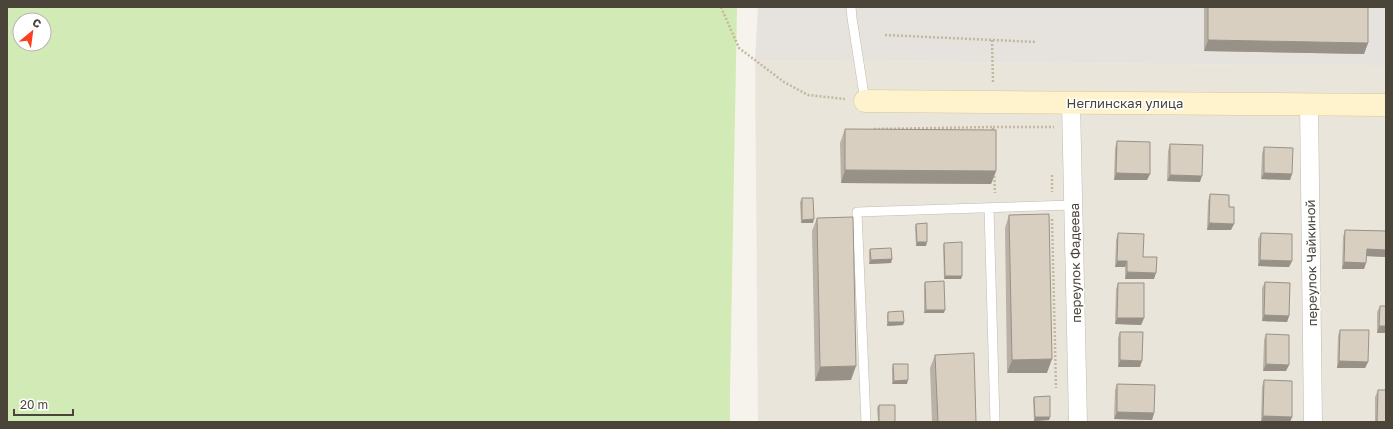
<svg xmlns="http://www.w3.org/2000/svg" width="1393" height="429" font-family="'Golos Text',sans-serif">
<rect width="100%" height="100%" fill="#f6f3ec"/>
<path fill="#eae5da" d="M755,60L1386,66V422H758Z"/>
<path fill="#e6e2dd" d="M758,7H1386V66L755,60Z"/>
<path fill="#d2eab5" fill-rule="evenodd" d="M7,7H737L730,390V422H7ZM20,20H44V44H20Z"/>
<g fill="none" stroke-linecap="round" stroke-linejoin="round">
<defs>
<path id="lane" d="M851,7L852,18L865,101
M989,208L995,422
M866,422L857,212L1073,205"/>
<path id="street" d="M1071,103L1078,422
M1309,104L1313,422"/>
<path id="secondary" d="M865,101L1386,105"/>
</defs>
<use href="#lane" stroke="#c2bbae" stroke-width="10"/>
<use href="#street" stroke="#c2bbae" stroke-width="19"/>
<use href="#secondary" stroke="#d6c79b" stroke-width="23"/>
<path stroke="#c4b79f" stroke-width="2.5" stroke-dasharray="2 2" stroke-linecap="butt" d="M721,7L739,48L784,82L808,95L845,99
M885,35L1036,42
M992,40L993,82
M993,127H1054
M874,129L993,127V133
M994,172L995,193
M1052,175V192
M1052,219L1056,388"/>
<use href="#lane" stroke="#fff" stroke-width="9"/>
<use href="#street" stroke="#fff" stroke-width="18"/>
<use href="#secondary" stroke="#fff3cd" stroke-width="22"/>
</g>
<path fill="#bab2a6" d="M1204,7H1368V43L1364,54L1204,51Z
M845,129L996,171L991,184L841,183L840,143Z
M1117,141L1150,174L1147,180H1114L1115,148Z
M1170,144L1200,182L1167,181L1168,151Z
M1264,147L1292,174L1290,180L1261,179L1262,154Z
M1386,151V176H1385V153Z
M1210,194L1229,207L1231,230H1207L1208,201Z
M802,198L813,223H801L800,202Z
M1009,215L1047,373H1007L1005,228Z
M817,218L851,380L815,381L812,231Z
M916,224L926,246H916L915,227Z
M1345,230L1386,231V257L1367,256L1364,269H1342L1343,237Z
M1118,233L1143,257L1154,279H1125V267H1115L1116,240Z
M1261,233L1292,261L1289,267L1258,266V239Z
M944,243L962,276L961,279H944L943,246Z
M870,249L892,259L891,263L869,264V252Z
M925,282L944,313H924V285Z
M1265,282L1289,316L1287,322L1262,321V288Z
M1118,283L1144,318L1141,325L1115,324L1116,289Z
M1380,306H1386V333H1377V312Z
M888,312L904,322L903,325L887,326V315Z
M1340,330L1368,362L1365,368H1337L1338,336Z
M1120,332L1140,367H1118V338Z
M1266,334L1286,371H1263L1264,340Z
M935,355L976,422H932L930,368Z
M893,364L907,384H892V368Z
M1264,380L1292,417L1290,422H1261L1262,387Z
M1117,384L1154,413L1152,420L1114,419L1115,390Z
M1378,390L1386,422H1375V397Z
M1034,397L1050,417L1049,420L1034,421L1033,400Z
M879,405L895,422H878L877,408Z"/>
<path fill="#979187" d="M1208,40L1368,43L1364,54L1204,51Z
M845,170L996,171L991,184L841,183Z
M1116,173L1150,174L1147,180H1114Z
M1264,173L1292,174L1290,180L1261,179Z
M1170,175L1202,176L1200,182L1167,181Z
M814,219L813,223H801L802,220Z
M1209,223L1234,224L1231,230H1207Z
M917,242H927L926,246H916Z
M1367,249L1386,250V257L1364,256Z
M892,259L891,263L869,264L871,260Z
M1260,260L1292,261L1289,267L1258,266Z
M1117,261H1127L1125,267H1115Z
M1344,262L1366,263L1364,269H1342Z
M1127,272L1156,273L1154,279H1125Z
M945,276H962L961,279H944Z
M926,310H945L944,313H924Z
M1264,315L1289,316L1287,322L1262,321Z
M1117,318H1144L1141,325L1115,324Z
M888,322H904L903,325L887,326Z
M1379,326H1386V333H1377Z
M1052,359L1047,373H1007L1012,360Z
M1120,360L1142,361L1140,367H1118Z
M1339,361L1368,362L1365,368H1337Z
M1266,364L1289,365L1286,371H1263Z
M856,366L851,380L815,381L820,367Z
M908,380L907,384H892L894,381Z
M1117,412L1154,413L1152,420L1114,419Z
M1263,416L1292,417L1290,422H1261Z
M1035,417H1050L1049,420L1034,421Z"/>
<path fill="#d8cfc1" stroke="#979187" d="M1208,7H1368V43L1208,40Z
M845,129L996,130V171L845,170Z
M1117,141L1150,142V174L1116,173Z
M1170,144L1203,145L1202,176L1170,175Z
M1264,147L1293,148L1292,174L1264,173Z
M1210,194L1229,195V207H1234V224L1209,223Z
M802,198H813L814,219L802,220Z
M1049,214L1052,359L1012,360L1009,215Z
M853,217L856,366L820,367L817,218Z
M927,223V242H917L916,224Z
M1345,230L1386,231V250L1367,249L1366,263L1344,262Z
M1118,233L1144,234L1143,257H1157L1156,273L1127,272V261H1117Z
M1261,233L1292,234V261L1260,260Z
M962,242V276H945L944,243Z
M891,248L892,259L871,260L870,249Z
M944,281L945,310H926L925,282Z
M1265,282L1290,283L1289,316L1264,315Z
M1118,283H1144V318H1117Z
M1380,306H1386V326H1379Z
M903,311L904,322H888V312Z
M1340,330H1369L1368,362L1339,361Z
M1120,332H1143L1142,361L1120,360Z
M1266,334L1289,335V365L1266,364Z
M974,353L976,422H938L935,355Z
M893,364H908V380L894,381Z
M1264,380L1292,381V417L1263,416Z
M1117,384L1155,385L1154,413L1117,412Z
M1378,390H1386V422H1377Z
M1050,396V417H1035L1034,397Z
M879,405H895V422H879Z"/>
<g text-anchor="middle" stroke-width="3" stroke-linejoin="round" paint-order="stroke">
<g font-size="13" fill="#4b4439" stroke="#fff">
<text x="1125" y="108">Неглинская улица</text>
<text transform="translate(1075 263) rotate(-91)" y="5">переулок Фадеева</text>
<text transform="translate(1311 263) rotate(-91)" y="5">переулок Чайкиной</text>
</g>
</g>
<rect width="1393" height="429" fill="none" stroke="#4b4439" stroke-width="16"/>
<g transform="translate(32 32) rotate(29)"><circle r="19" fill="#ffffff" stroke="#b7b4b0"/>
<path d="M0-3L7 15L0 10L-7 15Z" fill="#fc3f1d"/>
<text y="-6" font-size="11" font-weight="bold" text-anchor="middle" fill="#4b4439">С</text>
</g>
<path d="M14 409v6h59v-6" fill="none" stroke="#4b4439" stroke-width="2"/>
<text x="20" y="409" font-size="12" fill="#4b4439" stroke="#ffffff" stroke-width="3" paint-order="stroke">20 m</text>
</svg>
